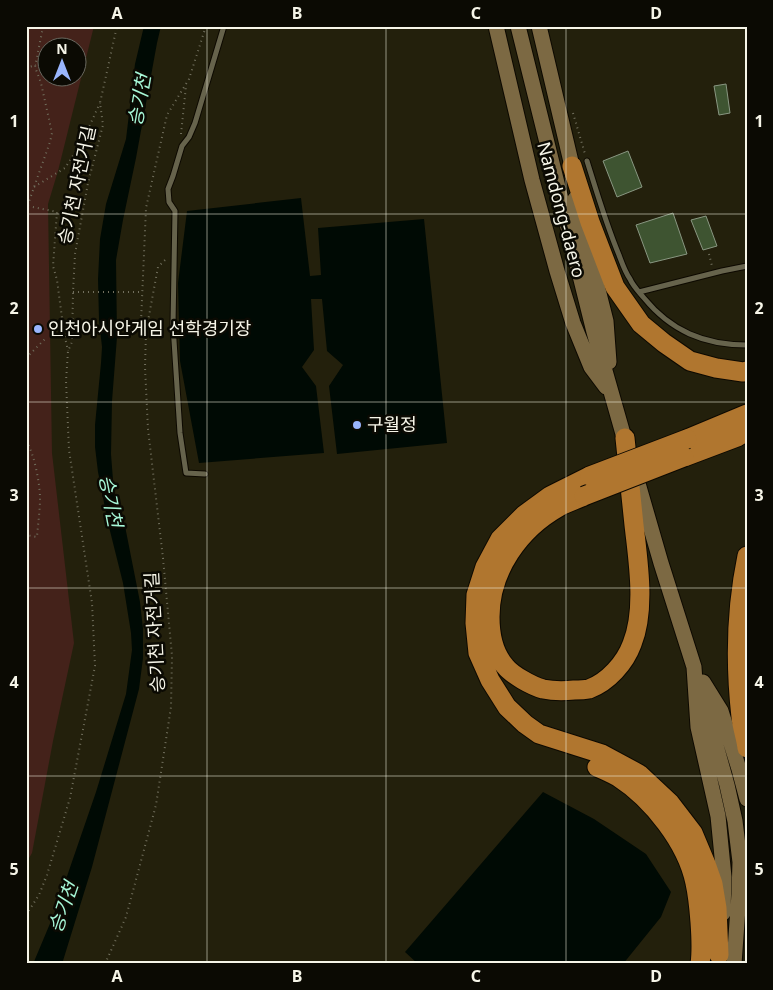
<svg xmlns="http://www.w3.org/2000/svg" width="773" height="990" font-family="'Noto Sans','Noto Sans KR',sans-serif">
<rect width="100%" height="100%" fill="#23200c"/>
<path fill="#44221a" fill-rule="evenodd" d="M26,26H94L58,171L48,204L52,453L74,643L53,741L32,853L26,863ZM48,48H78V78H48Z"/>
<path fill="#000a04" d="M144,26H161L157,43L136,158L123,220L116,260L117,337L112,401L111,454L114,493L125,526L140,602L143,629V658L139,689L92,867L62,964H33L54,914L96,792L126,694L132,650L131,633L123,583L108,523L98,472L95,447V425L101,363L102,347L99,320L98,279L100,239L106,204L126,139L135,64Z
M301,198L310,276L321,275L318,228L424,219L447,443L337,454L329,386L343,365L327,351L322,299H311L314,350L302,367L316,386L324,453L199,463L180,361L178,283L187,211Z
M543,792L594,819L646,854L671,892L661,917L623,964H418L405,952Z"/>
<path fill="#3e5431" stroke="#899782" d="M726,84L730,113L719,115L714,86Z
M628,151L642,187L617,197L603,161Z
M673,213L687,254L650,263L636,225Z
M706,216L717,246L703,250L691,220Z"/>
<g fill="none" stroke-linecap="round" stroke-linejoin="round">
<defs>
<path id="service" d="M587,161C597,193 606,224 619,255C622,263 625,272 630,279C633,286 639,292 644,298C671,331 704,345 747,345
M639,292L722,271L747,266
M205,474L186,473L180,433L173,325L175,211L169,202L168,189L173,176L182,146L189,137L195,123L224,26"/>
<path id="secondary" d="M496,26L532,180L557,271L573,323L591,367L606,387
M518,26L594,332L627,448
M539,26L572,166L573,176
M575,199L606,321L609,362
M635,473L661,563L694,667L698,727L718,816L724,877L723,913
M703,682L721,711L739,769L747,799
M702,695L727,785L735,821L740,862L739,894L734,964"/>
<path id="motorway" d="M572,166L590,222L615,287L641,324L664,343L690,361L716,368L743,372L747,371
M687,439L747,414
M684,457L737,437L747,431
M590,476L550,496L524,515L500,539L485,567L476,595L475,623L478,653L490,680L507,707L525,724L539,734L602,754L639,774L670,803L693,833L706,864L713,884L717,908L719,955
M584,496C576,500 567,502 559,507C520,529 490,570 490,617C490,634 493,652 505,666C512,675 532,686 543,689C553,691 564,691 574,690C578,690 584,690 589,689C608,682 625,663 632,644C646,609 638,561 634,525C631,496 628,467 625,438
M747,556C736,609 735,664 741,717C742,728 746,738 747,748
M597,767C604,770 611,773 618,777C652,799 687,843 695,883C698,896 699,909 700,922C701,936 702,950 700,964"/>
</defs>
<use href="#service" stroke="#0d0900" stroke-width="7"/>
<use href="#secondary" stroke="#0d0900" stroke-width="17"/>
<use href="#motorway" stroke="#0d0900" stroke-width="21"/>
<path stroke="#716f5d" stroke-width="2" stroke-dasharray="1 4" stroke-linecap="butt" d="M26,68L36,65
M573,113L585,154
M181,134L186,86
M34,187L65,168L82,142L100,103
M28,206L57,212L53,266L57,280L64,333L68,351
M26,210L50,142L52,133L41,83L35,67L42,32L44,26
M709,254L712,266
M26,275L28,283L26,320
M73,292H142
M146,332L158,267L166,259
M26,358L45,339
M26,441C34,452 40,484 40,498C40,511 38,524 37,537L26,535
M26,915L39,895L47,875L70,798L95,666L92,603L69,450L66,381L68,351L72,342L73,292L75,254L88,183L103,125L100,103L117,26
M105,964L126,917L156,805L171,707L172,656L163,558L148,429L145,367L146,332L141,322L146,208L167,115L189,79L206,26"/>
<use href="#service" stroke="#66634c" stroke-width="5"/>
<use href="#secondary" stroke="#7c6943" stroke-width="15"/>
<use href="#motorway" stroke="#b0762f" stroke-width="19"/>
<defs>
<path id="motorway-bridge" d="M590,476L687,439
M584,496L684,457"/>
</defs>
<use href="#motorway-bridge" stroke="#0d0900" stroke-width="21" stroke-linecap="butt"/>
<use href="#motorway-bridge" stroke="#b0762f" stroke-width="19"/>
</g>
<path fill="none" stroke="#f6f5e8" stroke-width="1" stroke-opacity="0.55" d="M207,26V964M386,26V964M566,26V964M26,214H747M26,402H747M26,588H747M26,776H747"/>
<g fill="#99b5fd" stroke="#0b0a03" stroke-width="2">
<circle cx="38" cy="329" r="5"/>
<circle cx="357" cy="425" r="5"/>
</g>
<g text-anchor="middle" stroke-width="5" stroke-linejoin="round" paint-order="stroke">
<g font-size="18" fill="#f6f5e8" stroke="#0b0a03">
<text transform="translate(77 185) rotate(-78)" y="6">승기천 자전거길</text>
<text transform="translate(561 210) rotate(75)" y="6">Namdong-daero</text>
<text transform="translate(155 632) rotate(-93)" y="6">승기천 자전거길</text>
</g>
<g font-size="18" fill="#f6f5e8" stroke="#0b0a03" text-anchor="start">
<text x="48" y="335">인천아시안게임 선학경기장</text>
<text x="367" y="431">구월정</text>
</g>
<g font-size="19" font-style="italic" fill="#a7f8d8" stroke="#0b0a03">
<text transform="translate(139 100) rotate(-80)" y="7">승기천</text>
<text transform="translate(111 501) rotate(79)" y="7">승기천</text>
<text transform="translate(63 907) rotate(-71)" y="7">승기천</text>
</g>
</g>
<rect width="773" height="990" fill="none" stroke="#0b0a03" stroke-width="55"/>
<g transform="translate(62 62)"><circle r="24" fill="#0b0a03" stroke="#69685f"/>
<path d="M0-4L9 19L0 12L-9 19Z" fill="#99b5fd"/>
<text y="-8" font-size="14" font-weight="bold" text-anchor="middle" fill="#f6f5e8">N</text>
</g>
<rect x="28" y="28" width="718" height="934" fill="none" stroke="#f6f5e8" stroke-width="2"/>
<g font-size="16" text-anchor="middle" font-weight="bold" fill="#f6f5e8">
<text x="117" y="19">A</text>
<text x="297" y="19">B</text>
<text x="476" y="19">C</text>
<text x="656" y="19">D</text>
<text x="14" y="127">1</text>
<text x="759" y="127">1</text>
<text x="14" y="314">2</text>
<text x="759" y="314">2</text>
<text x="14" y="501">3</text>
<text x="759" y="501">3</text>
<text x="14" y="688">4</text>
<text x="759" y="688">4</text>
<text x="14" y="875">5</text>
<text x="759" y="875">5</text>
<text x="117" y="982">A</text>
<text x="297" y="982">B</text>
<text x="476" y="982">C</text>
<text x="656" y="982">D</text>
</g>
</svg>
